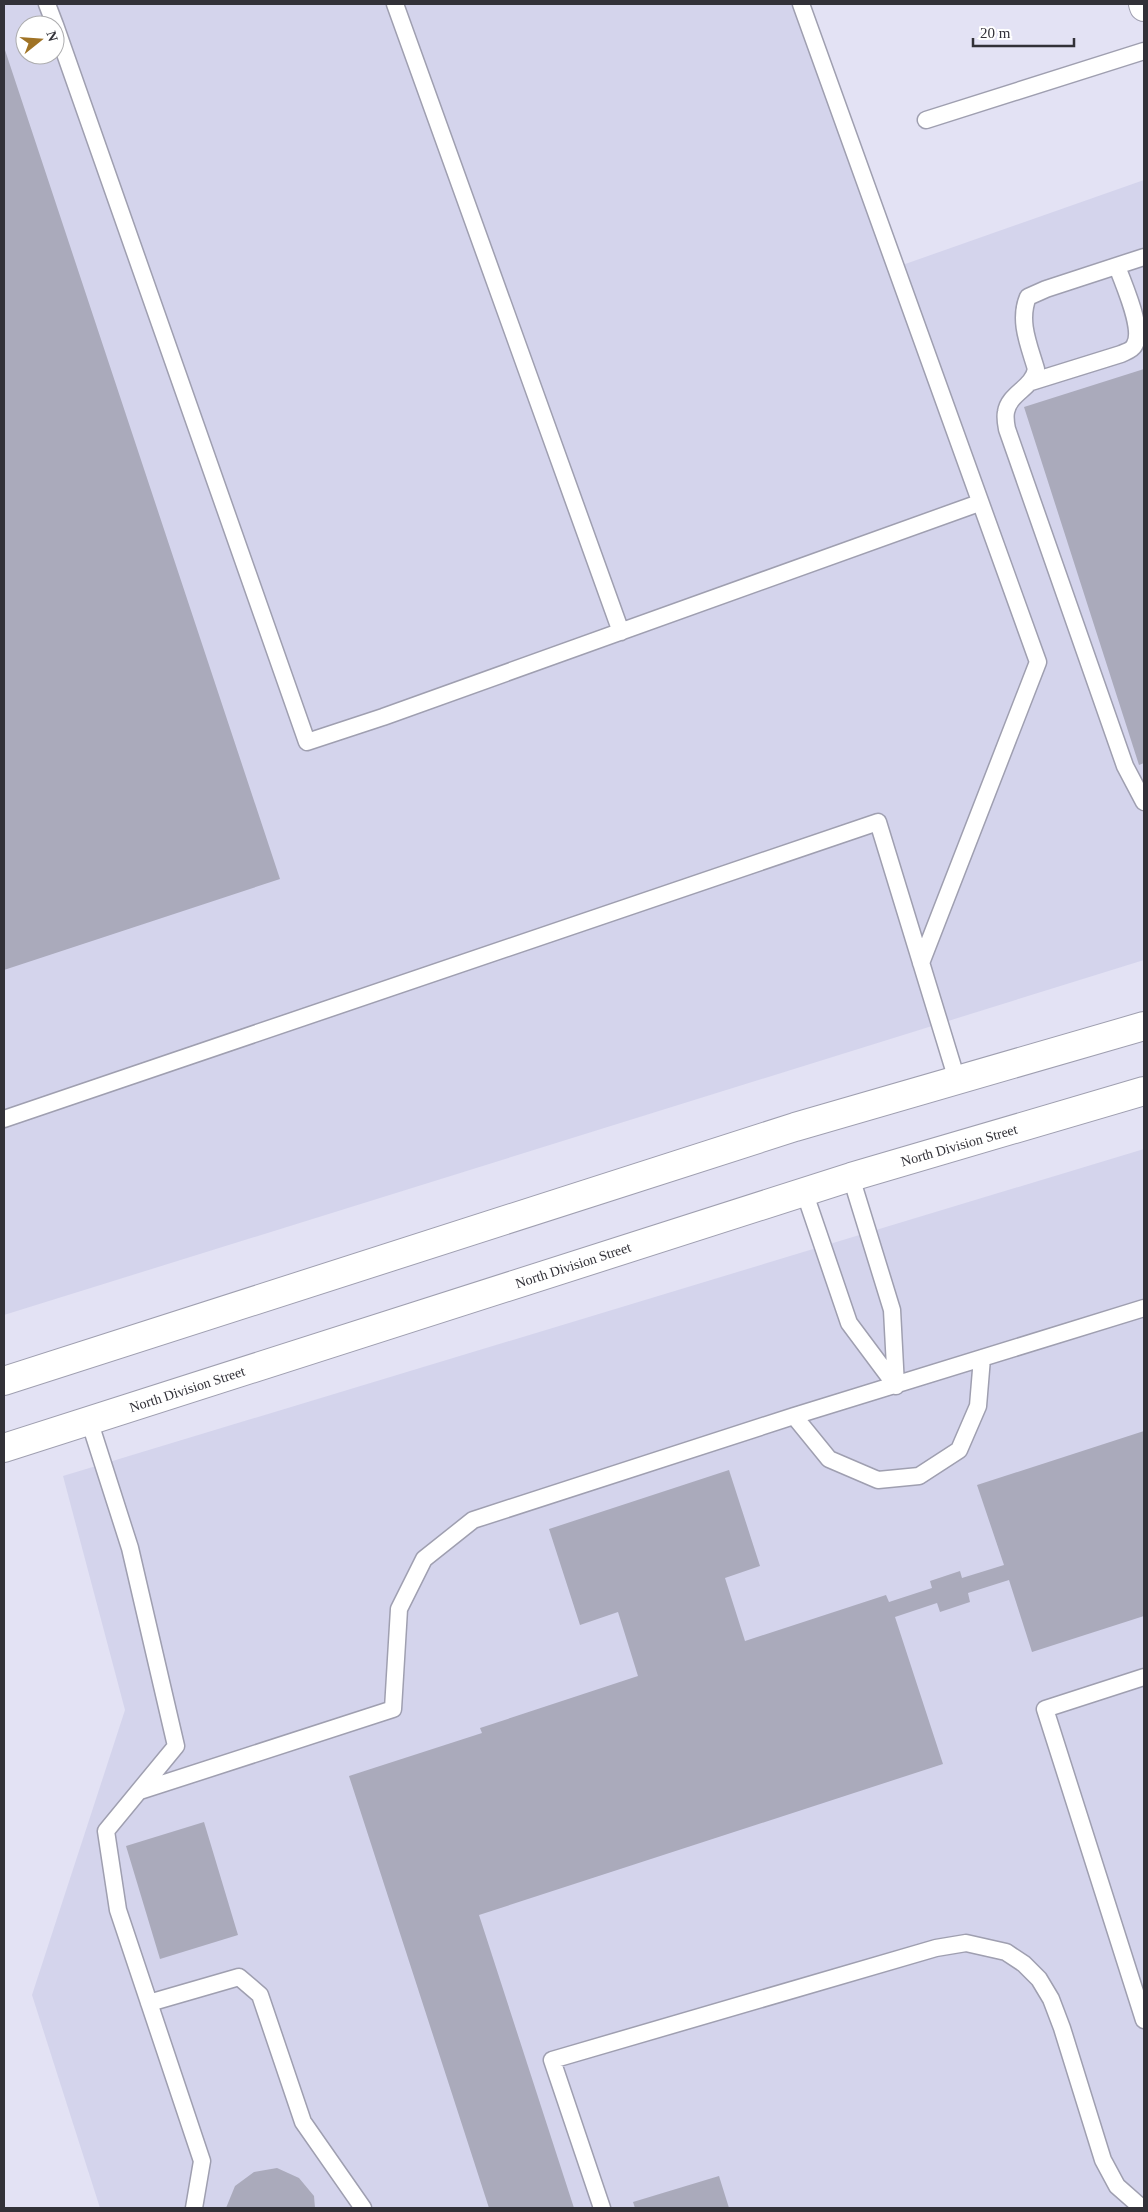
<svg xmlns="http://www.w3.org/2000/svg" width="1148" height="2212" font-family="Georgia,serif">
<rect width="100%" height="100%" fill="#e3e2f4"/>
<path fill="#d4d4ec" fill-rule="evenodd" d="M4,4H796L891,269L1144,180V960L4,1315ZM25,25H55V55H25Z
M1144,1149V2208H100L32,1995L125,1710L63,1476Z"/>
<path fill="#aab" d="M4,47L280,879L4,970Z
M1144,369V763L1139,765L1024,407Z
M1144,1431V1616L1032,1652L1009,1580L968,1593L970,1602L940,1612L937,1603L895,1617L943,1764L479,1915L574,2208H489L349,1776L482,1733L480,1728L638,1676L618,1612L580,1625L549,1529L729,1470L760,1566L725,1578L745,1641L886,1595L889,1602L932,1588L930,1581L960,1571L962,1578L1004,1565L977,1485Z
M204,1822L238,1935L160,1959L126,1846Z
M277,2168L299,2178L314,2196L315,2208H226L235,2186L254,2172Z
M719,2176L729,2208H635L633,2202Z"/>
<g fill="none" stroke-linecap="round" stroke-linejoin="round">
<defs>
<path id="lane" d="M47,4L55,25
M395,4L621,632
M801,4L1038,662L921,963
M55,25L307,742L383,717L979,503
M926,120L1144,51
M1144,257L1046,289L1028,297C1018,321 1029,345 1036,369C1033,388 1009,393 1006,412C1005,417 1006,424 1007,429L1125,766L1144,802
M1031,382L1121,354C1125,352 1132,350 1134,346C1145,330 1123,284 1117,266
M4,1119L878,822L957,1080
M851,1177L892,1310L896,1386
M804,1191L849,1323L896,1386
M794,1416L829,1459L878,1480L919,1476L959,1450L978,1406L982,1358
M89,1420L130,1548L176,1746L106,1831L118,1910L202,2161L194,2208
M1144,1677L1045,1709L1144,2020
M140,1791L393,1709L399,1609L424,1559L473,1520L794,1416L1144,1308
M149,2003L239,1977L260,1995L303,2122L363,2208
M602,2208L552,2060L936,1948L966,1943L1006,1952L1024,1964L1039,1979L1051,1999L1062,2028L1103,2160L1117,2186L1142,2208"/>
<path id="street" d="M1143,4L1144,7"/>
<path id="primary" d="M4,1381L795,1127L1144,1026
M4,1448L851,1177L1144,1091"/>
</defs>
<use href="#lane" stroke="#9f9fb0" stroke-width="19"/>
<use href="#street" stroke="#9f9fb0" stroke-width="30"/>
<use href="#primary" stroke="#9f9fb0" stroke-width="30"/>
<use href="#lane" stroke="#fff" stroke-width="16"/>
<use href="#street" stroke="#fff" stroke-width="28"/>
<use href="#primary" stroke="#fff" stroke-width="28"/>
</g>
<g text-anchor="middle" stroke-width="5" stroke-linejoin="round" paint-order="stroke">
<g font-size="14" fill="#323138" stroke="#fff">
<text transform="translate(959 1145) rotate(-16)" y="5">North Division Street</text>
<text transform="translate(573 1265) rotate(-18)" y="5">North Division Street</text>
<text transform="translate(187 1389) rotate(-18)" y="5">North Division Street</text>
</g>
</g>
<rect width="1148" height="2212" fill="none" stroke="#323138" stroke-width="10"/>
<g transform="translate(40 40) rotate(73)"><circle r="24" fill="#ffffff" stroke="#adadaf"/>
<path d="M0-4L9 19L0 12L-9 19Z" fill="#a07325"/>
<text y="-8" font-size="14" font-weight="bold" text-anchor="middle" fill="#323138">N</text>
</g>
<path d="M973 38v8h101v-8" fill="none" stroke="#323138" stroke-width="2.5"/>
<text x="980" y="38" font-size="15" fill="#323138" stroke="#ffffff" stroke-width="4" paint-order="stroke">20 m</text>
</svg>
